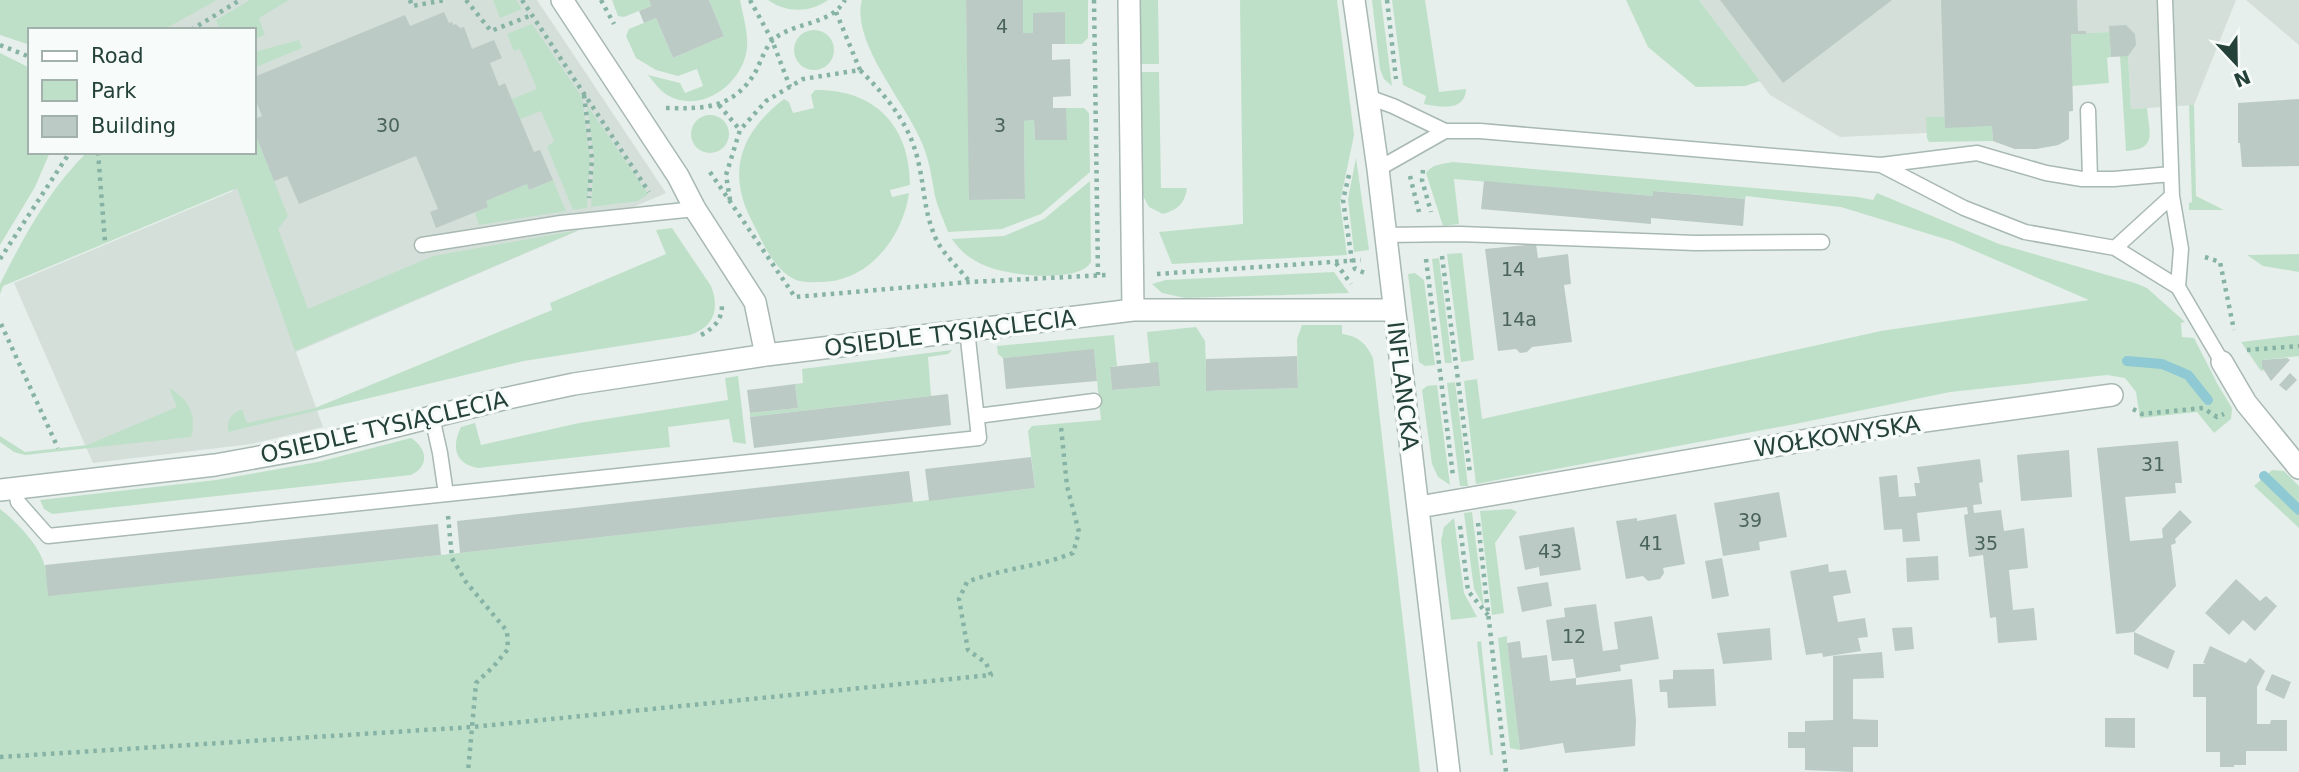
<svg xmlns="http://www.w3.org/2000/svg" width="2299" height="772" font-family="'DejaVu Sans',sans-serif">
<rect width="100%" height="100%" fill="#e6efeb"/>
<path fill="#d4dfda" d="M214,0H537L666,193L296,352L323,427L251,444L93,463L14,283L233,191L218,152H254V30H169L168,26Z
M1699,0H2236L2194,105L2131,109L2128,56L2110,32L2071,35L2073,111L2069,112V139L2058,145L2036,149H2015L1993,141L1992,126L1945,128L1944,117H1927V133L1840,137L1770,95Z
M2246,0H2299V45Z"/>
<path fill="#bfe0c8" d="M0,0H217L163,30H30V45L0,35Z
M250,0H289L259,18L265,35L254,39V30H220L216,20Z
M493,0H516L522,9L500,18Z
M612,0H649L651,6L624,17L618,16Z
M709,0H740C743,16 750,37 746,54C739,86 700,114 667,95C659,90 654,82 648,75L680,83L685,93L703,86L697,69L678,76L656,70L636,58L626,36L629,29L656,18L673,58L724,36Z
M768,0H828C810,13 786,13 768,0Z
M862,0H966L970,200L1025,199L1024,121L1034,120L1035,140H1066V108H1084L1089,113L1090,172L1041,214L1002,229L948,232C944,220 938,209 935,196C932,180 930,164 924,148C909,106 850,43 862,0Z
M1023,0H1088V38L1082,44H1065V13L1033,33H1023Z
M1139,0H1158L1159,64H1140Z
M1240,0H1337L1354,135L1340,202L1347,255L1172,264L1159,232L1243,224Z
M1372,0H1381L1392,86L1384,79L1380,69Z
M1392,0H1425L1439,92L1466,89C1465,112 1440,107 1424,104L1426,96L1403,85Z
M1626,0H1699L1760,81L1745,86L1696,87L1648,47Z
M532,24L582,97L590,158L587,208L573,210L547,147L554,141L541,111L520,119L512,99L537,89L520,49L514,51L507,34Z
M794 50a20 20 0 1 1 40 0a20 20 0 1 1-40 0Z
M2110,32L2111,57L2107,58L2109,83L2072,86L2071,34Z
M299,40L302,48L254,68V52Z
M0,53L30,68V152H50L35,187L0,245Z
M2120,56H2128L2131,109L2147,108C2149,133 2158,149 2126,151Z
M1140,72H1159L1161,188H1187C1185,203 1178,210 1163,214L1149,207L1142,194Z
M815,90C875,89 910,126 910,185L890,190L892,197L909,193C903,237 869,281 822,282C814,282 804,283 796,280C779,273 766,251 759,235C753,223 745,209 742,196C731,154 753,123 784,99L789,102L793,113L814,108L811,95Z
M587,105L648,194L638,201L591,207L594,158Z
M2189,105H2194L2196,196L2224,210H2189V203L2192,202Z
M691 134a19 19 0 1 1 38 0a19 19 0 1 1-38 0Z
M1926,117H1945V127L1992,126L1993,141L1929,142L1927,138Z
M254,131L288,216L278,229L308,309L433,256L579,230L295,351L237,188L3,286L0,294V284C24,236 49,190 87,152H254Z
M1356,158L1369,250L1354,252L1348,199Z
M1453,162L1858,197L1873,200L1877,193L1999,244L2135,283L2147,288L2185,322L2181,323L2182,337L2194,338L2218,385L2232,408L2231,419L2214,433L2197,412L2140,418L2136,392L2125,378L2107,375L1950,392L1795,424L1476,484L1464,381L1477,379L1482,419L1881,331L2089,300L1952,241L1841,207L1746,196L1745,199L1654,191L1653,196L1454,179L1459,224L1443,226L1426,173C1432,164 1443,164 1453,162Z
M553,180L566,211L479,225L475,213L488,207L486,201L527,184L530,190Z
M1090,181L1091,262C1079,284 1006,275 986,266C971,260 961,252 952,239L1004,236L1044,219Z
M672,228L711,286C720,309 714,327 690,335L524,361L228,432C227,419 231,414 242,409L247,423L315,408L552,310L550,303L666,254L656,230Z
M1462,253L1474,360L1461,362L1447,254Z
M2299,254V272L2263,266L2247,255Z
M1439,258L1452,363H1445L1432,259Z
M1334,272L1349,293L1185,298L1162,293L1152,284L1166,280Z
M1415,273L1424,280L1435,365L1425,366L1419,362L1408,274Z
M1302,325H1342V334C1358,336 1366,343 1373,358L1420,772H0V509C16,521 41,547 45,567C47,576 47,586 48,595L441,555L1035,488L1028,431L1032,426L1101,420L1094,350L1003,358L998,354L997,346L1114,335L1117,366L1110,367L1112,390L1159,386L1150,363L1147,332L1196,327L1205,341L1207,391L1298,388L1297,339Z
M2299,335V356L2262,360L2264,370L2261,371L2241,342Z
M952,350L948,354L928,357L931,396L750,417V413L798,408L795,384L803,383L802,369Z
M738,376L746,444L733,442L729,419L668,427L670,447L478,468C455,464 451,447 461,427L475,423L481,445L579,423L728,400L725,378Z
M1455,382L1468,486H1460L1447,383Z
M1437,385L1450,485L1438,477L1432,464L1422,390L1427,386Z
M169,388C189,398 197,416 191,437L25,455L14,452L0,442V436L25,452L87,445L177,407Z
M411,438C427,448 430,466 411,475L52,514L44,509L40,500L216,480L318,462Z
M2272,470L2284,471L2299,486V528L2254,486Z
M1511,509L1517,512L1495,543L1504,613L1492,615L1480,511Z
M1472,512L1484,607L1474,589L1464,513Z
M1454,518L1464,593L1477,617L1451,620L1441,541L1444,527Z
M1507,636V643L1520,750L1510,748L1498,638Z
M1481,641L1493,755H1490L1477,642Z"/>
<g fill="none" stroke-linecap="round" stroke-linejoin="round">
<path stroke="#8ec9d4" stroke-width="10" d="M2127,361L2162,364L2188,375L2208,400
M2264,476L2299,510"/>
</g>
<path fill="#bbcac4" d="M649,0H709L724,36L673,58L656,18L644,23L639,11L651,6Z
M966,0H1023V33H1033V13L1065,12V44H1052V60L1070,59L1071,96L1053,97V108H1066L1067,140H1035L1034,120L1024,121L1025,199L969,200Z
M1720,0H1892L1783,83Z
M1941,0H2077L2078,31H2086V34H2071L2073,111H2069V139L2058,145L2036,149H2015L1993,141L1992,126L1945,128Z
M444,12L449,23L452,22L453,25L456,24L460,28L464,27L472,49L494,40L502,58L490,63L499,86L505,83L534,152L540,150L553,180L529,190L527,184L486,201L488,207L436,228L430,212L438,209L416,156L299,204L287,176L274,181L254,131V119L262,116L254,96V77L405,15L410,26Z
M2126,25L2135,34L2136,45L2128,56L2111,57L2109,26Z
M2299,99V166L2242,167L2240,143H2238V103Z
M1484,181L1653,196V191L1745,199L1743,226L1651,218V224L1481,209Z
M1536,244L1538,258L1568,254L1571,284L1564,285L1572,342L1532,347L1527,352L1520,353L1516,349L1498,351L1485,249Z
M1094,349L1097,381L1006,389L1003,358Z
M1297,356L1298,388L1206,391V359Z
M2287,358L2290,360L2271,381L2262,367V360Z
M1158,362L1160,386L1112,390L1110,367Z
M2290,373L2297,380L2286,391L2279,385Z
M795,384L798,408L750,413L747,390Z
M948,394L951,425L754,448L750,417Z
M2178,441L2182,483H2175L2176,493L2125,497L2130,541L2163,538L2162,529L2180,510L2192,522L2175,539L2176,543L2171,545L2176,586L2134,632L2116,634L2097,448Z
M2069,450L2072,497L2021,501L2017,455Z
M1031,457L1035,488L929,501L925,469Z
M1980,459L1983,482L1979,483L1982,504L1973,505L1974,513L2001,510L2004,531L2024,528L2028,568L2009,570L2013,610L2034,608L2037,640L1998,643L1996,617L1990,618L1983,555L1969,557L1964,515L1968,514L1967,507L1917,513L1920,541L1903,542L1902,529L1884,530L1879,477L1897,475L1899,497L1916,496L1914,483H1920L1917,467Z
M909,471L913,502L460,553L457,521Z
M1779,492L1787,537L1759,542L1760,550L1723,556L1714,503Z
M1676,514L1685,564L1663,568L1664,573L1660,579L1648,581L1643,576L1626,579L1616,521L1637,518V521Z
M438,524L441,555L48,596L45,565Z
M1574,527L1581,570L1540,576L1539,567L1525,570L1519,536Z
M1938,556L1939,580L1907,582L1906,558Z
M1722,558L1729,596L1712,599L1705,561Z
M1828,564L1829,572L1846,570L1851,593L1833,596L1838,622L1865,618L1868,637L1858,638L1861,651L1823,657L1822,653L1806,655L1790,571Z
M2236,579L2260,601L2266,596L2277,606L2255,631L2243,620L2229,635L2205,613Z
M1548,582L1552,606L1522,612L1517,587Z
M1596,604L1603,651L1618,649L1614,622L1652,616L1659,659L1620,665L1621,671L1576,678L1573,659L1552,661L1546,620L1565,617L1564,608Z
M1912,627L1914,649L1895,651L1892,628Z
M1770,628L1772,660L1723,664L1717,633Z
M2134,632L2175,651L2168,669L2134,654Z
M1520,641L1522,658L1547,655L1550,681L1576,678V685L1632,679L1636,720L1635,746L1565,753L1563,743L1520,750L1507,643Z
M2210,646L2246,663L2250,658L2265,671L2257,687V724H2270L2271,720H2287V751H2246V765H2234V767H2220V752H2206V697H2193V664H2206L2203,663Z
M1882,652L1884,678L1853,679V719L1878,720V747H1853V772L1805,770V748H1788V732H1805V721L1833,720V656Z
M1714,669L1716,706L1668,708L1667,692H1660L1659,680L1673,679V670Z
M2272,674L2291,682L2284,699L2265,690Z
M2105,718H2135V748L2105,747Z"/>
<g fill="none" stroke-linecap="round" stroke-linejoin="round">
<defs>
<path id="lane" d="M2165,0L2172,196L2181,249L2178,287
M1368,97L1393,106L1445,131H1480L1881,165L1964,208L2025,232L2115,248L2178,287L2222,362
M2088,110L2090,179
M1881,165L1977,153L2046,173L2082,179H2114L2171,174
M1378,169L1445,131
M1384,235L1460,234L1695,243L1822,242
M422,245L561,223L695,209
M2115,248L2172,196
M977,416L1094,401
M432,417L440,453L446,494
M15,488L18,502L48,536L979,438L967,330"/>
<path id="street" d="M562,0L678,176L695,209L755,302L766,355
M1129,0L1133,310
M1354,0L1378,169L1449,772
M2222,362L2246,403L2299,468
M0,490L215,465L309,448L499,400L574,384L766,355L1133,310H1394
M1419,507L1895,425L2112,395"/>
</defs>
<use href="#lane" stroke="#a8b8b2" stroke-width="17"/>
<use href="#street" stroke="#a8b8b2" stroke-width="24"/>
<path stroke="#86b3a5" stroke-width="4.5" stroke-dasharray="3.5 5" stroke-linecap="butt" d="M410,0L412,6L445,0
M466,0L491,31L532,15
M522,0L649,192
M601,0L614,24
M750,0L772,40L790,87
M1094,0L1098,275
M1387,0L1396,79
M836,12L860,70
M191,30L240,0
M0,45L30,57
M584,95L592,159L589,198
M719,105L740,130
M666,108C704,109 734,109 756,71C761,61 766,45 775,38C798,21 831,25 845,0
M98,152L105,242
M1423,170L1422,180L1431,212
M710,172L795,297L970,282L1106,275
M1349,175L1343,200L1352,261L1355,269L1365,273
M1410,176L1419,212
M730,200L726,175L740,130L766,101L803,79L860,70C888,98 911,125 919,165C925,192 924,212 936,239C943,254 959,268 969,281
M1442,256L1470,473
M2205,257L2220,262L2234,330
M0,259L70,152
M1426,259L1453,476
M1336,263L1351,284
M1157,274L1361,260
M1,324L58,448
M701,335C714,328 722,320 722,305
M2247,350L2299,346
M2133,409L2142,414L2203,408L2217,417L2224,414
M448,516L452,558L466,582L507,631L508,649L494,666L476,683L468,772
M1478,523L1506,772
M1460,526L1468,591L1488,615
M0,757L472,727L991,675L986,663L968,650L959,599L967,582C1003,568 1039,567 1073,553L1079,532L1067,486L1061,427"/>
<use href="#lane" stroke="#fff" stroke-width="14"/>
<use href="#street" stroke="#fff" stroke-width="21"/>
</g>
<g text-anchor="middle" stroke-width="7" stroke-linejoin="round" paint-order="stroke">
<g font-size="19" fill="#4a645c">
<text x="1002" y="33">4</text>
<text x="388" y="132">30</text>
<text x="1000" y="132">3</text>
<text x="1513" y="276">14</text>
<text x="1519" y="326">14a</text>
<text x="2153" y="471">31</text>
<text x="1750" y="527">39</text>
<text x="1651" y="550">41</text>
<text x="1986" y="550">35</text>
<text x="1550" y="558">43</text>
<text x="1574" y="643">12</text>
</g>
<g font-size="23" fill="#24423a" stroke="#f7fbf9">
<text transform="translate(950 333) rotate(-7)" y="8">OSIEDLE TYSIĄCLECIA</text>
<text transform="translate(1403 386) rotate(83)" y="8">INFLANCKA</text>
<text transform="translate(384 427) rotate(-13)" y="8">OSIEDLE TYSIĄCLECIA</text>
<text transform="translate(1837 436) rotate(-9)" y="8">WOŁKOWYSKA</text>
</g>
</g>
<rect x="28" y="28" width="228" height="126" fill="#f7fbf9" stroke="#a3b1ad" stroke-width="2"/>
<rect x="42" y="51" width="35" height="10" fill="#ffffff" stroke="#a3b1ad" stroke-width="2"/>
<text x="91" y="63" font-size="21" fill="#24423a">Road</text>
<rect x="42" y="80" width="35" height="21" fill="#bfe0c8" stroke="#a3b1ad" stroke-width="2"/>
<text x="91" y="98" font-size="21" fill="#24423a">Park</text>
<rect x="42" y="116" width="35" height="21" fill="#bbcac4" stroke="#a3b1ad" stroke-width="2"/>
<text x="91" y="133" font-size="21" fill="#24423a">Building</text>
<g transform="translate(2236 63) rotate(158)" stroke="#f7fbf9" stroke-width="5" paint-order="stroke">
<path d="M0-5L12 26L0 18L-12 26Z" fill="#24423a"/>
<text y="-10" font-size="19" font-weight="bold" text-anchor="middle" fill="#24423a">N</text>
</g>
</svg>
